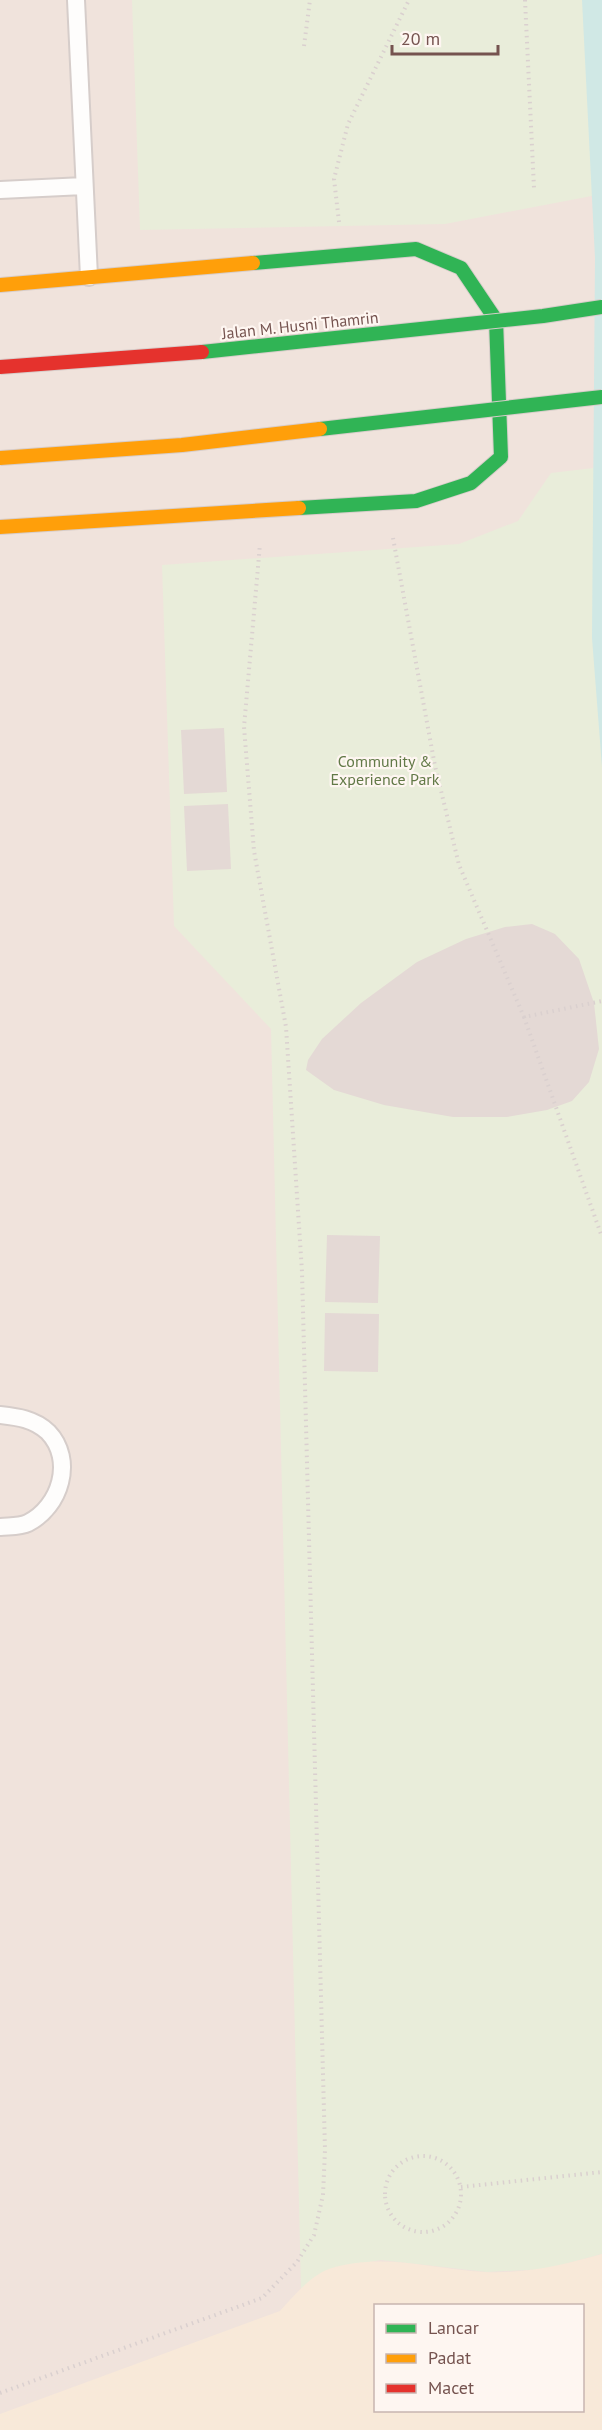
<svg xmlns="http://www.w3.org/2000/svg" width="602" height="2430" font-family="'PT Sans',sans-serif">
<rect width="100%" height="100%" fill="#f7f2ee"/>
<path fill="#f0e3dc" fill-rule="evenodd" d="M0,0H602V2430H0ZM376,2306H582V2410H376Z"/>
<path fill="#e9edda" d="M132,0H602V194L445,224L140,230Z
M602,467V2254L546,2269L487,2272L381,2260L327,2270L301,2289L271,1029L174,926L162,565L459,544L518,521L551,473Z"/>
<path fill="#f8e9d9" fill-rule="evenodd" d="M602,2254V2430H0V2414L280,2311C293,2297 310,2276 329,2269C380,2252 432,2269 484,2272C525,2274 563,2265 602,2254ZM376,2306H582V2410H376Z"/>
<path fill="#d0e8e5" d="M582,0H602V767L592,638L595,258Z"/>
<path fill="#e4d9d5" d="M224,728L227,792L184,794L181,730Z
M228,804L231,869L187,871L184,806Z
M532,924L555,934L579,959L594,1003L599,1049L589,1082L572,1101L547,1110L507,1117H453L384,1105L334,1090L306,1070L308,1060L322,1039L361,1003L417,962L466,939L505,927Z
M327,1235L380,1236L378,1303L325,1302Z
M325,1313L379,1314L378,1372L324,1371Z"/>
<g fill="none" stroke-linecap="round" stroke-linejoin="round">
<defs>
<path id="lane" d="M76,0L89,277
M0,190L84,186
M0,1415C18,1417 34,1419 48,1432C75,1460 60,1507 28,1523C20,1527 8,1526 0,1527"/>
<path id="fast" d="M253,263L416,249L461,268L496,320L501,457L471,483L416,501L299,508"/>
<path id="slow" d="M0,285L253,263
M0,527L299,508"/>
</defs>
<use href="#lane" stroke="#d6cdca" stroke-width="20"/>
<use href="#fast" stroke="#d7cdca" stroke-width="16"/>
<use href="#slow" stroke="#d7cdca" stroke-width="16"/>
<path stroke="#dad0cf" stroke-width="4" stroke-dasharray="1.5 4.5" stroke-linecap="butt" d="M525,0L534,188
M304,46L310,0
M339,222L334,179L348,124L409,0
M393,538L435,766L459,865L524,1017L602,1001
M524,1017L602,1237
M385 2194a38 38 0 1 1 76 0a38 38 0 1 1-76 0Z
M461,2187L602,2172
M0,2393L262,2298L297,2262L314,2235L323,2195L325,2150L302,1272L286,1027L254,851L244,727L260,544"/>
<use href="#lane" stroke="#fefdfc" stroke-width="16"/>
<use href="#fast" stroke="#30b455" stroke-width="14"/>
<use href="#slow" stroke="#ff9f0a" stroke-width="14"/>
<defs>
<path id="fast-bridge" d="M202,352L543,316L602,307
M320,429L602,397"/>
<path id="slow-bridge" d="M0,458L182,445L320,429"/>
<path id="jam-bridge" d="M0,367L202,352"/>
</defs>
<use href="#fast-bridge" stroke="#d7cdca" stroke-width="16" stroke-linecap="butt"/>
<use href="#slow-bridge" stroke="#d7cdca" stroke-width="16" stroke-linecap="butt"/>
<use href="#jam-bridge" stroke="#d7cdca" stroke-width="16" stroke-linecap="butt"/>
<use href="#fast-bridge" stroke="#30b455" stroke-width="14"/>
<use href="#slow-bridge" stroke="#ff9f0a" stroke-width="14"/>
<use href="#jam-bridge" stroke="#e5322d" stroke-width="14"/>
</g>
<g text-anchor="middle" stroke-width="4.5" stroke-linejoin="round" paint-order="stroke">
<g font-size="16" fill="#75534f" stroke="#fef6f1">
<text transform="translate(300 325) rotate(-6)" y="6">Jalan M. Husni Thamrin</text>
</g>
<g font-size="16" fill="#627947" stroke="#fef6f1">
<text x="385" y="767">Community &amp;<tspan x="385" dy="18">Experience Park</tspan></text>
</g>
</g>
<rect x="374" y="2304" width="210" height="108" fill="#fef6f1" stroke="#c7b5b0" stroke-width="1.5"/>
<rect x="386" y="2324" width="30" height="9" fill="#30b455" stroke="#c7b5b0" stroke-width="1.5"/>
<text x="428" y="2334" font-size="18" fill="#75534f">Lancar</text>
<rect x="386" y="2354" width="30" height="9" fill="#ff9f0a" stroke="#c7b5b0" stroke-width="1.5"/>
<text x="428" y="2364" font-size="18" fill="#75534f">Padat</text>
<rect x="386" y="2384" width="30" height="9" fill="#e5322d" stroke="#c7b5b0" stroke-width="1.5"/>
<text x="428" y="2394" font-size="18" fill="#75534f">Macet</text>
<path d="M392 45v9h106v-9" fill="none" stroke="#75534f" stroke-width="3"/>
<text x="401" y="45" font-size="18" fill="#75534f" stroke="#fef6f1" stroke-width="4.5" paint-order="stroke">20 m</text>
</svg>
